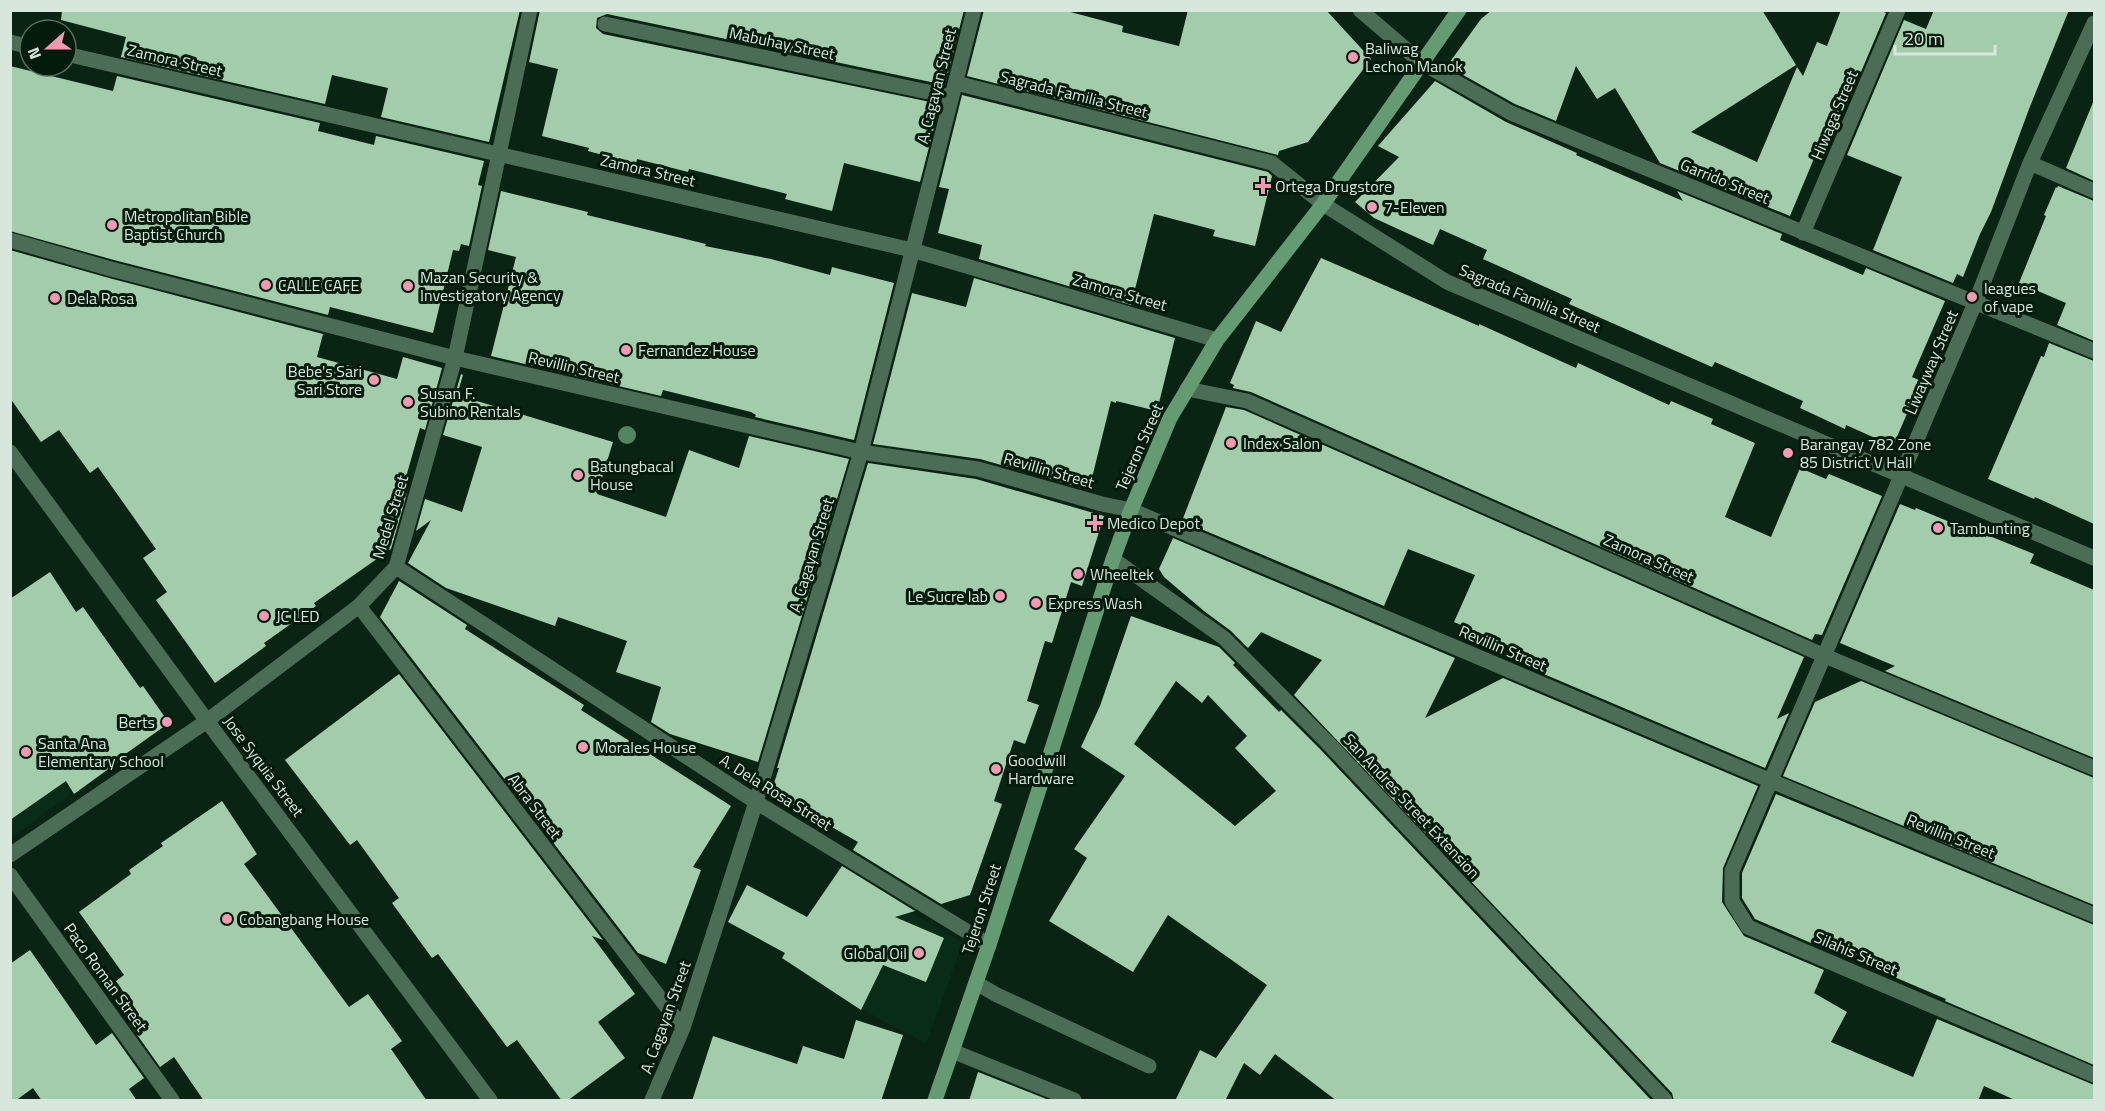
<svg xmlns="http://www.w3.org/2000/svg" width="2105" height="1111" font-family="'Titillium Web',sans-serif">
<rect width="100%" height="100%" fill="#092413"/>
<path fill="#082c15" d="M10,709L71,794L11,838H10Z
M885,897L963,943L926,1044L825,989Z"/>
<path fill="#a3ccad" fill-rule="evenodd" d="M62,10H520L489,142L381,117L388,88L332,75L325,104L121,57L126,37L61,20Z
M540,10H964L945,85L607,14L597,18L596,28L603,34L940,104L920,182L844,163L832,211L785,199L787,194L689,169L688,172L637,159L636,164L588,151L589,148L542,136L558,69L529,62Z
M984,10H1063L1123,26L1122,32L1179,46L1188,10H1326L1371,59L1308,142L1279,151L1278,155L967,76Z
M1492,10H1762L1796,65L1691,132L1757,162L1797,67L1803,76L1817,42L1827,46L1841,10H1880L1886,13L1829,147L1820,144L1790,216L1660,163L1615,88L1597,99L1576,66L1556,121L1515,104L1447,66L1481,19Z
M1934,10H2069L2029,109L1991,212L1980,234L1963,277L1957,274L1953,283L1873,250L1902,177L1847,155L1904,20L1926,29Z
M10,66L113,91L117,76L320,123L318,131L374,145L376,136L484,161L478,185L482,186L469,246L461,244L459,251L453,250L433,333L330,307L328,315L114,260L10,231Z
M1435,81L1506,122L1577,153L1576,155L1683,201L1677,191L1782,234L1780,240L1863,275L1866,268L1945,301L1912,377L1921,381L1893,446L1846,425L1845,429L1800,408L1803,401L1715,362L1712,367L1569,304L1572,299L1483,259L1487,250L1440,229L1433,245L1374,218L1355,202L1399,157L1378,146Z
M962,95L1268,172L1272,176L1255,246L1213,236L1215,230L1154,214L1131,305L979,259L982,245L938,233L949,189L939,187Z
M2094,100V181L2066,168Z
M2058,186L2094,201V341L2057,325L2066,303L2019,283L2046,216L2044,215L2056,187L2057,188Z
M501,191L588,212L587,215L706,244L705,246L771,259L830,275L832,267L894,283L854,440L755,417L756,415L751,412L663,390L661,396L491,356L516,257L488,250Z
M10,250L109,278L323,334L317,357L397,379L403,357L442,368L425,430L420,428L402,491L407,493L391,549L314,603L316,606L264,643L266,646L215,683L156,600L167,592L143,558L156,549L98,467L90,473L59,430L41,442L10,398Z
M1321,258L1479,326V324L1576,368L1578,363L1669,405L1671,401L1713,419L1711,424L1755,443L1725,517L1771,537L1800,468L1826,479L1829,474L1882,496L1822,635L1815,634L1812,640L1251,392L1233,388L1234,385L1230,383L1256,321L1281,332Z
M974,278L1175,338L1157,411L1116,401V403L1111,401L1089,490L980,459L873,444L912,293L966,307Z
M2049,343L2094,361V524L2035,497L2034,499L1988,479L2041,356L2044,357Z
M461,374L463,375L457,395L613,442L597,494L666,517L689,450L739,468L749,436L849,459L758,762L670,734L651,722L661,687L616,672L627,641L558,617L555,626L446,588L408,563L431,520L416,531L425,499L462,512L482,447L443,435Z
M1226,407L1244,410L1804,657L1777,719L1789,713L1765,768L1525,666L1540,659L1454,622L1475,575L1408,549L1384,606L1182,521Z
M868,463L976,479L1104,516L1082,586L1071,582L1052,643L1045,641L1027,701L1039,705L1025,744L1014,740L994,801L1002,804L970,895L941,904L853,850L858,842L771,792L779,768H777Z
M1900,504L1915,510L1916,508L1986,537L1987,535L2034,554L2030,563L2094,590V758L1885,671L1895,666L1840,643Z
M1173,538L1455,658L1425,718L1503,678L1758,786L1723,868L1722,902L1744,936L1824,970L1814,993L1847,1012L1831,1042L1913,1077L1937,1019L2094,1085V1101H2017L1984,1086L1978,1101H1674L1672,1093L1294,695L1322,660L1261,632L1248,648L1231,631L1204,611L1164,577L1159,569Z
M50,572L76,612L83,607L140,688L143,686L169,723L124,755L125,757L74,794L66,781L10,820V599Z
M399,581L467,625L465,629L584,705L581,710L731,806L693,867L701,870L666,964L638,953L380,617Z
M1131,616L1219,647L1235,663L1233,665L1279,712L1281,710L1320,749L1652,1101H1337L1275,1054L1260,1075L1244,1063L1225,1101H1175L1200,1050L1216,1058L1267,985L1168,915L1133,972L1049,921L1087,858L1074,849L1125,776L1081,747L1100,706ZM1176,681L1202,703L1208,695L1247,736L1235,748L1276,791L1235,826L1134,744Z
M399,674L603,940L592,936L635,994L598,1022L625,1058L567,1101H562L517,1040L507,1047L438,954L432,958L392,903L399,898L357,840L350,845L285,760Z
M1861,681L2094,778V905L1783,776L1815,702Z
M1776,794L2094,925V1065L1945,1001L1946,999L1885,973L1887,968L1834,945L1832,952L1755,919L1742,898V873Z
M222,801L257,854L244,864L349,1007L368,994L402,1041L391,1049L427,1101H204L174,1057L160,1067L128,1022L139,1014L116,981L124,975L79,912L131,874L129,870L163,846L161,843Z
M842,866L915,911L895,917L944,938L926,982L883,965L861,1010L782,958L785,953L728,922L747,885L807,917Z
M30,950L96,1045L112,1033L144,1078L129,1089L137,1101H42L33,1088L15,1101H10V964Z
M856,1020L903,1035L881,1101H692L713,1036L797,1064L803,1046L844,1059Z
M978,1072L1049,1100V1101H969Z"/>
<g fill="none" stroke-linecap="round" stroke-linejoin="round">
<path stroke="#4c6d55" stroke-width="15" d="M976,983L997,995L1149,1066
M952,1051L1074,1100"/>
<path stroke="#4c6d55" stroke-width="15" d="M1360,10L1422,63L1511,113L2094,351
M2094,23L2030,163L1976,301L1732,871V901L1748,927L2094,1075
M605,24L952,97
M10,42L30,47
M66,54L912,250L1217,340
M956,83L1272,163L1323,204L1447,282L2094,558
M2030,163L2094,191
M1803,233L1898,10
M10,240L111,269L455,358L861,452L978,469L1102,504L1131,510L1771,781L2094,915
M1187,389L1247,401L1825,656L2094,768
M1113,559L1224,638L1327,742L1665,1100
M396,567L756,802L989,945
M359,606L683,1028
M10,855L207,721L359,606L396,567L455,358L530,10
M10,875L172,1100
M652,1100L683,1028L756,802L861,452L974,10"/>
<path stroke="#4c6d55" stroke-width="15" d="M10,452L207,721L490,1100"/>
<path stroke="#659b73" stroke-width="15" d="M935,1100L989,945L1113,559L1131,510L1170,418L1217,340L1323,204L1459,10"/>
</g>
<circle fill="#558463" cx="627" cy="435" r="9"/>
<g fill="#f19ab2" stroke="#021b0a" stroke-width="2">
<circle cx="1353" cy="57" r="6"/>
<path d="M1260 177h6v6h6v6h-6v6h-6v-6h-6v-6h6z"/>
<circle cx="1372" cy="207" r="6"/>
<circle cx="112" cy="225" r="6"/>
<circle cx="266" cy="285" r="6"/>
<circle cx="408" cy="286" r="6"/>
<circle cx="1972" cy="297" r="6"/>
<circle cx="55" cy="298" r="6"/>
<circle cx="626" cy="350" r="6"/>
<circle cx="374" cy="380" r="6"/>
<circle cx="408" cy="402" r="6"/>
<circle cx="1231" cy="443" r="6"/>
<circle cx="1788" cy="453" r="6"/>
<circle cx="578" cy="475" r="6"/>
<path d="M1092 514h6v6h6v6h-6v6h-6v-6h-6v-6h6z"/>
<circle cx="1938" cy="528" r="6"/>
<circle cx="1078" cy="574" r="6"/>
<circle cx="1000" cy="596" r="6"/>
<circle cx="1036" cy="603" r="6"/>
<circle cx="264" cy="616" r="6"/>
<circle cx="167" cy="722" r="6"/>
<circle cx="583" cy="747" r="6"/>
<circle cx="26" cy="752" r="6"/>
<circle cx="996" cy="769" r="6"/>
<circle cx="227" cy="919" r="6"/>
<circle cx="919" cy="953" r="6"/>
</g>
<g text-anchor="middle" stroke-width="6" stroke-linejoin="round" paint-order="stroke">
<g font-size="16" fill="#d7e7db" stroke="#021b0a">
<text transform="translate(782 43) rotate(12)" y="6">Mabuhay Street</text>
<text transform="translate(175 60) rotate(13)" y="6">Zamora Street</text>
<text transform="translate(936 86) rotate(-76)" y="6">A. Cagayan Street</text>
<text transform="translate(1074 94) rotate(14)" y="6">Sagrada Familia Street</text>
<text transform="translate(1834 115) rotate(-67)" y="6">Hiwaga Street</text>
<text transform="translate(648 170) rotate(13)" y="6">Zamora Street</text>
<text transform="translate(1725 181) rotate(22)" y="6">Garrido Street</text>
<text transform="translate(1120 292) rotate(16)" y="6">Zamora Street</text>
<text transform="translate(1530 298) rotate(23)" y="6">Sagrada Familia Street</text>
<text transform="translate(1931 362) rotate(-67)" y="6">Liwayway Street</text>
<text transform="translate(574 367) rotate(13)" y="6">Revillin Street</text>
<text transform="translate(1139 447) rotate(-66)" y="6">Tejeron Street</text>
<text transform="translate(1049 470) rotate(16)" y="6">Revillin Street</text>
<text transform="translate(390 517) rotate(-73)" y="6">Medel Street</text>
<text transform="translate(811 555) rotate(-73)" y="6">A. Cagayan Street</text>
<text transform="translate(1649 558) rotate(24)" y="6">Zamora Street</text>
<text transform="translate(1503 648) rotate(23)" y="6">Revillin Street</text>
<text transform="translate(264 766) rotate(53)" y="6">Jose Syquia Street</text>
<text transform="translate(776 792) rotate(32)" y="6">A. Dela Rosa Street</text>
<text transform="translate(535 806) rotate(53)" y="6">Abra Street</text>
<text transform="translate(1412 806) rotate(47)" y="6">San Andres Street Extension</text>
<text transform="translate(1951 836) rotate(22)" y="6">Revillin Street</text>
<text transform="translate(981 909) rotate(-72)" y="6">Tejeron Street</text>
<text transform="translate(1856 953) rotate(23)" y="6">Silahis Street</text>
<text transform="translate(106 977) rotate(54)" y="6">Paco Roman Street</text>
<text transform="translate(665 1017) rotate(-70)" y="6">A. Cagayan Street</text>
</g>
<g font-size="16" fill="#d7e7db" stroke="#021b0a" text-anchor="start">
<text x="1365" y="54">Baliwag<tspan x="1365" dy="18">Lechon Manok</tspan></text>
<text x="1275" y="192">Ortega Drugstore</text>
<text x="1384" y="213">7-Eleven</text>
<text x="124" y="222">Metropolitan Bible<tspan x="124" dy="18">Baptist Church</tspan></text>
<text x="420" y="283">Mazan Security &amp;<tspan x="420" dy="18">Investigatory Agency</tspan></text>
<text x="278" y="291">CALLE CAFE</text>
<text x="1984" y="294">leagues<tspan x="1984" dy="18">of vape</tspan></text>
<text x="67" y="304">Dela Rosa</text>
<text x="638" y="356">Fernandez House</text>
<text x="362" y="377" text-anchor="end">Bebe's Sari<tspan x="362" dy="18">Sari Store</tspan></text>
<text x="420" y="399">Susan F.<tspan x="420" dy="18">Subino Rentals</tspan></text>
<text x="1243" y="449">Index Salon</text>
<text x="1800" y="450">Barangay 782 Zone<tspan x="1800" dy="18">85 District V Hall</tspan></text>
<text x="590" y="472">Batungbacal<tspan x="590" dy="18">House</tspan></text>
<text x="1107" y="529">Medico Depot</text>
<text x="1950" y="534">Tambunting</text>
<text x="1090" y="580">Wheeltek</text>
<text x="988" y="602" text-anchor="end">Le Sucre lab</text>
<text x="1048" y="609">Express Wash</text>
<text x="276" y="622">JC LED</text>
<text x="155" y="728" text-anchor="end">Berts</text>
<text x="38" y="749">Santa Ana<tspan x="38" dy="18">Elementary School</tspan></text>
<text x="595" y="753">Morales House</text>
<text x="1008" y="766">Goodwill<tspan x="1008" dy="18">Hardware</tspan></text>
<text x="239" y="925">Cobangbang House</text>
<text x="907" y="959" text-anchor="end">Global Oil</text>
</g>
</g>
<rect width="2105" height="1111" fill="none" stroke="#d7e7db" stroke-width="24"/>
<g transform="translate(48 48) rotate(249)"><circle r="28" fill="#021b0a" stroke="#576d5e" stroke-width="1.5"/>
<path d="M0-4.5L10 22L0 15L-10 22Z" fill="#f19ab2"/>
<text y="-9" font-size="16" font-weight="bold" text-anchor="middle" fill="#d7e7db">N</text>
</g>
<path d="M1895 45v9h100v-9" fill="none" stroke="#d7e7db" stroke-width="3"/>
<text x="1904" y="45" font-size="18" fill="#d7e7db" stroke="#021b0a" stroke-width="4.5" paint-order="stroke">20 m</text>
</svg>
